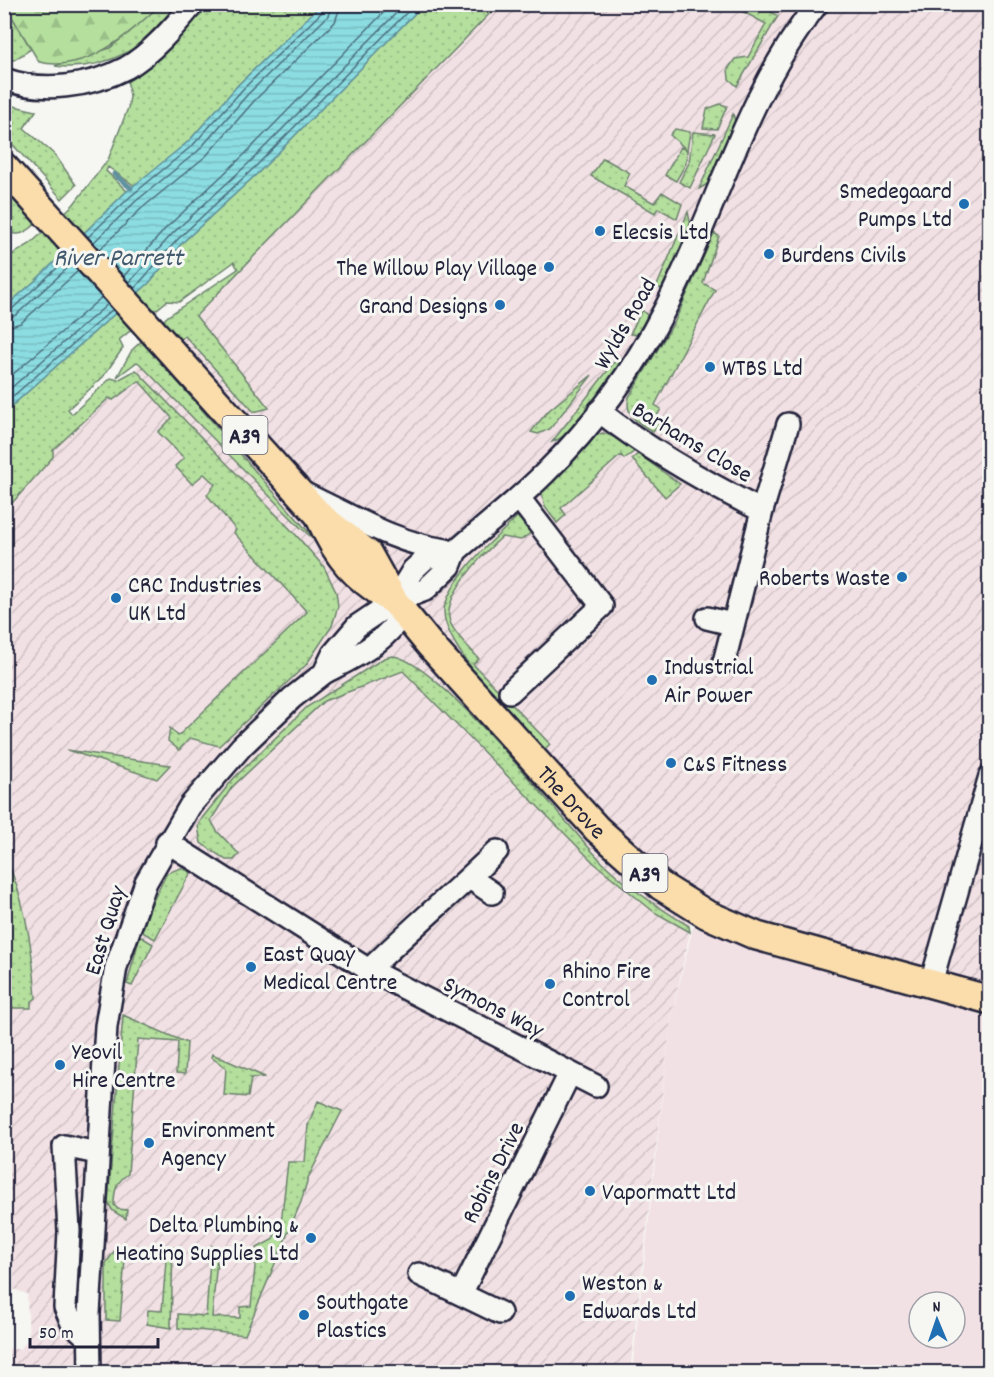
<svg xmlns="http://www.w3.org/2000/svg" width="994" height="1377" font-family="Dekko,sans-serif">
<defs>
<pattern id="industrial-furrows" width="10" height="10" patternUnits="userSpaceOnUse" patternTransform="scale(1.5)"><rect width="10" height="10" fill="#f2e1e4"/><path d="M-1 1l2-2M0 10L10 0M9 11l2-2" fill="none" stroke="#cfc1c4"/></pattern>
<pattern id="grass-dots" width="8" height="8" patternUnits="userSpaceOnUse" patternTransform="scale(1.5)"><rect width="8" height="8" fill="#b4df9d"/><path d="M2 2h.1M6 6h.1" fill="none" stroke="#9abf88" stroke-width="1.8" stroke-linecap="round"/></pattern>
<pattern id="forest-firs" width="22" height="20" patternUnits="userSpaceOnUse" patternTransform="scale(1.5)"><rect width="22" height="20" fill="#b4df9d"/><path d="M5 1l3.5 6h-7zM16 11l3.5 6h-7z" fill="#9abf88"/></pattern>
<pattern id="water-rules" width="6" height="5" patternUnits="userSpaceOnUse" patternTransform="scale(1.5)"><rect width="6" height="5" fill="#8bdde1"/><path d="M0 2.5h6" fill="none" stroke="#78bdc2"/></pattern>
</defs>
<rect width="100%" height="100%" fill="#f6f6f2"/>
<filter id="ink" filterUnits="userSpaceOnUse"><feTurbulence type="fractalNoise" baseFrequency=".0167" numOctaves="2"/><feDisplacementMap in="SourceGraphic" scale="12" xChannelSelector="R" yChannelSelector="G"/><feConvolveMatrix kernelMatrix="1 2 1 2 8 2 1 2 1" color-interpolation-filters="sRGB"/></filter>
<g filter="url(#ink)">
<path fill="#f2e1e4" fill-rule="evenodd" d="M693,927L989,1015V1372H632L671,1019ZM919,1302H955V1338H919Z"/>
<path fill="url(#industrial-furrows)" d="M498,5H989V986L741,919L702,898L689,926L690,932L671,1019L630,1372H5V1349H20L29,1339L27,1294L5,1286V1061L12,1007L31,1002L36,998L34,959L24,915L5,857L4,494L136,371L137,366L155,356L196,317Z"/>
<path fill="url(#grass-dots)" stroke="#6b806c" stroke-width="1.5" d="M5,4L31,49L14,60L5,58Z
M160,5H179C150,46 106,72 55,66L110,48Z
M202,5H321L238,85L189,141L135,186L108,167L106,171L127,191L35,281L5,307V259L30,244L73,205L108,160L128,108L130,97L127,78Z
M423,5H498L196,316L269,408L254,412L185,336L155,356L318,543L301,528L140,364L137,362L117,377L132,350L168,316L238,269L234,262L179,302L167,301L119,340L123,348L103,377L68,409L72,414L111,378L118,380L136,370L296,535L324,567L336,592L338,606L332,626L306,665L219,746L190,738L179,750L168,741L170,728L178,736L307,612L234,533L236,530L207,495L215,484L204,474L192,484L175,466L184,458L158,432L172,418L139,381L113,400L109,398L53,450V457L5,511V412L149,283L182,243L260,171Z
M731,5H760L778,16L737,86L729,79L728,69L735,59L748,57L766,24Z
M5,104L36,111L24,128L55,155L76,185L62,199L5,136Z
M720,104L727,106L717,129L703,128L707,109Z
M733,114L736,125L709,183L699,189Z
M693,132L715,134L690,188L679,182L689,163Z
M681,147L687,150L686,163L676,181L665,175Z
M603,158L630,173L624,186L654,203L662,192L682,204L677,219L658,208L655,213L591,176Z
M4,191L37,223C26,233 18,238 5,230Z
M688,212L691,226L664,288H656Z
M714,233L719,236L703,283L715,290L655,405L661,409L655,419L660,423L653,432C639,423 624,416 629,397L675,321Z
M642,310L648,316L637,335L630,334Z
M619,356L623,362C607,385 578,434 552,442Z
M592,375L550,429L538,434L531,432L548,411Z
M603,433L617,438L635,451L624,459L621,455L561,508L566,515L557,523L545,507L541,491L589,438Z
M638,454L680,484L665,497L632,459Z
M518,516L532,532L521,540L502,537C485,552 441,596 450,622C455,635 470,648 479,659L473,664L550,744L544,750C520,723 434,640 445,605C457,569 492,542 518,516Z
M392,656C437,658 565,825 604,864C629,888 659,908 689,926L690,932L654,912L594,863L403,671L324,701L232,787L211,820L217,831L239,854L234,860H226L201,843L198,826L203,817L234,778L307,707L384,658Z
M67,750L170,765L157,779Z
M5,857C26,899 33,952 36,998L31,1002V1008H12L5,1061Z
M181,868L191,872L155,939L142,932L151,905L167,873Z
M140,936L153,944L132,986L127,984Z
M123,1015L187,1043L185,1074L176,1073L178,1042L138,1039L128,1174C116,1182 114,1191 114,1205L118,1209L127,1210L126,1219L113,1211L108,1203Z
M212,1054L265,1077L251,1078L248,1097L224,1095L226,1068L211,1057Z
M318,1101L342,1111L308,1178L301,1202L245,1335L178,1328V1314L206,1316L211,1246L218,1247L212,1317L240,1318V1307L251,1306L257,1248L272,1240L281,1223L288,1162H305L308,1125Z
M126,1247L120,1321L106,1320V1263L116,1249Z
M167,1247H173L171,1328L147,1324L148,1310L162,1311Z"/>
<path fill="url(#forest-firs)" stroke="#6b806c" stroke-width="1.5" d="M5,5H160C128,35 87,73 39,62Z"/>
<path fill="#b4df9d" stroke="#6b806c" stroke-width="1.5" d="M675,129L690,132L687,150L670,135Z"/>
<path fill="url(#water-rules)" stroke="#61929f" stroke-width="1.5" d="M321,5H423L260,171L182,243L149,283L5,412V307L35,281L127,191L189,141L238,85Z"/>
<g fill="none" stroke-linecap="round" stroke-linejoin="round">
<path stroke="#4c6d7d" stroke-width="1.5" d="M88,237L131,196L193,145L243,89L323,11L325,4
M93,243L136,201L198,151L248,94L328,16L332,4
M99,250L142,208L206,156L255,100L335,22L341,4
M123,277L166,228L245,154L392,4
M129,283L172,234L251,161L405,4
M134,289L178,239L256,166L415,4
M4,311L11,310L67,259
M4,319L16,315L72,264
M4,328L21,323L78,271
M4,382L102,297
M4,394L108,304
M4,404L113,309"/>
<path stroke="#61929f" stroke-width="5" d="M114,174L131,188"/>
<defs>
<path id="minor" d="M4,79C42,93 90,87 126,68C151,54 175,26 193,4
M599,411C650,451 705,482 762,511
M303,493C349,514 396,544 446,550
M707,618L732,624
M724,662L762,511L788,424
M324,673C350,659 378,647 396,623L394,601L413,570L426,558L456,551
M510,692L602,606L519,498
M167,842L369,970L596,1086
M470,878L492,893
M369,970C410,929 455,892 497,851
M931,983L990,776
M419,1274L500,1313
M461,1294L570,1073
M89,1339L72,1323L65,1307L69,1231L64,1146L97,1153
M90,1372L89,1314L106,1026L116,967L146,882L190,806L242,746L292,698L324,673L333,654L357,626L394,601L425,590L450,566L456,551C486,525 517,501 545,473C593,426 635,368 665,309C718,207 744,97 817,4"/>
<g id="major">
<path id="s1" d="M4,167L320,516L368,554L394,601L430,645L597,829L661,886L706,914L757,936L990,1000"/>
<path d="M321,520C337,557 355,577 389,598"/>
</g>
</defs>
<use href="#minor" stroke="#22223b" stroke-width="26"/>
<use href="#major" stroke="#22223b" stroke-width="32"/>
<use href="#minor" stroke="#f6f6f2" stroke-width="21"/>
<use href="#major" stroke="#faddab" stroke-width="27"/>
</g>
</g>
<g fill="#1f6fb2" stroke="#f6f6f2" stroke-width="2">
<circle cx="964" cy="204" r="6"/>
<circle cx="600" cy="231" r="6"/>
<circle cx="769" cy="254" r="6"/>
<circle cx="549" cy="267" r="6"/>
<circle cx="500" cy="305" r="6"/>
<circle cx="710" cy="367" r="6"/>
<circle cx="902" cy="577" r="6"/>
<circle cx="116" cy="598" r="6"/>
<circle cx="652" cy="680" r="6"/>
<circle cx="671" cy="763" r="6"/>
<circle cx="251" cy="967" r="6"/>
<circle cx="550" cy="984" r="6"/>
<circle cx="60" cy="1065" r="6"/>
<circle cx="149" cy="1143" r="6"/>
<circle cx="590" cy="1191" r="6"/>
<circle cx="311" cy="1238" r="6"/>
<circle cx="570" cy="1296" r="6"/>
<circle cx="304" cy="1315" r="6"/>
</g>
<g text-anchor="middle" stroke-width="6" stroke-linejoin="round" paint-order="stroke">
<g fill="#f6f6f2" stroke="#626272" stroke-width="1.5">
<rect x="222.5" y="416" width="45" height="38" rx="4.5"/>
<rect x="622.5" y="854" width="45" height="38" rx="4.5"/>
</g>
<g font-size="22" font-weight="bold" fill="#22223b">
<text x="245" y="443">A39</text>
<text x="645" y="881">A39</text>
</g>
<g font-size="24" fill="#22223b" stroke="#f6f6f2" text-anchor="start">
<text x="952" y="198" text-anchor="end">Smedegaard<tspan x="952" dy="28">Pumps Ltd</tspan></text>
<text x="612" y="239">Elecsis Ltd</text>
<text x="781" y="262">Burdens Civils</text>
<text x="537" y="275" text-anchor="end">The Willow Play Village</text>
<text x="488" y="313" text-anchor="end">Grand Designs</text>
<text x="722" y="375">WTBS Ltd</text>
<text x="890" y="585" text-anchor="end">Roberts Waste</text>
<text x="128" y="592">CRC Industries<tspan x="128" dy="28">UK Ltd</tspan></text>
<text x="664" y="674">Industrial<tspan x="664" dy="28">Air Power</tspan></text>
<text x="683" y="771">C&amp;S Fitness</text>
<text x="263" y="961">East Quay<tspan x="263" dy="28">Medical Centre</tspan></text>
<text x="562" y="978">Rhino Fire<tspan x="562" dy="28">Control</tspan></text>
<text x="72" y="1059">Yeovil<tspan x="72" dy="28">Hire Centre</tspan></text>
<text x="161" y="1137">Environment<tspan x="161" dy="28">Agency</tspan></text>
<text x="602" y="1199">Vapormatt Ltd</text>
<text x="299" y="1232" text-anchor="end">Delta Plumbing &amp;<tspan x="299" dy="28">Heating Supplies Ltd</tspan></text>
<text x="582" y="1290">Weston &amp;<tspan x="582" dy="28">Edwards Ltd</tspan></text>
<text x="316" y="1309">Southgate<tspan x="316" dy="28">Plastics</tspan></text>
</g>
<g font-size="24" fill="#22223b" stroke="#f6f6f2">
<text transform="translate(624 323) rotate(-60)" y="8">Wylds Road</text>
<text transform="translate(693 441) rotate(31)" y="8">Barhams Close</text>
<text dy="8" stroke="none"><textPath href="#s1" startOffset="854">The Drove</textPath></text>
<text transform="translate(104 930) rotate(-73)" y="8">East Quay</text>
<text transform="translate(494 1006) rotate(27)" y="8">Symons Way</text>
<text transform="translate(492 1172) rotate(-63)" y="8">Robins Drive</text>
</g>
<g font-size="26" font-style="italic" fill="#425a6d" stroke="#f6f6f2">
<text x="118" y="265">River Parrett</text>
</g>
</g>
<rect width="994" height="1377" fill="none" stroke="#f6f6f2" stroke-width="24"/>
<rect x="12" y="12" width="970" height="1353" fill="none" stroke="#22223b" stroke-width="2" filter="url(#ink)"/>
<g transform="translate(937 1320) rotate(358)"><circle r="28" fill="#f6f6f2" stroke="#a1a1a9" stroke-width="1.5"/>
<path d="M0-4.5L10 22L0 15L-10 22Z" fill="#1f6fb2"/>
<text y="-9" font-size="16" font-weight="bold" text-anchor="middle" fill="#22223b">N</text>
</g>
<path d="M30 1338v9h128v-9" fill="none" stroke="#22223b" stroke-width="3"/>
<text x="39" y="1338" font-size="18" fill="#22223b" stroke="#f6f6f2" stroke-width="4.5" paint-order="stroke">50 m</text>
</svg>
